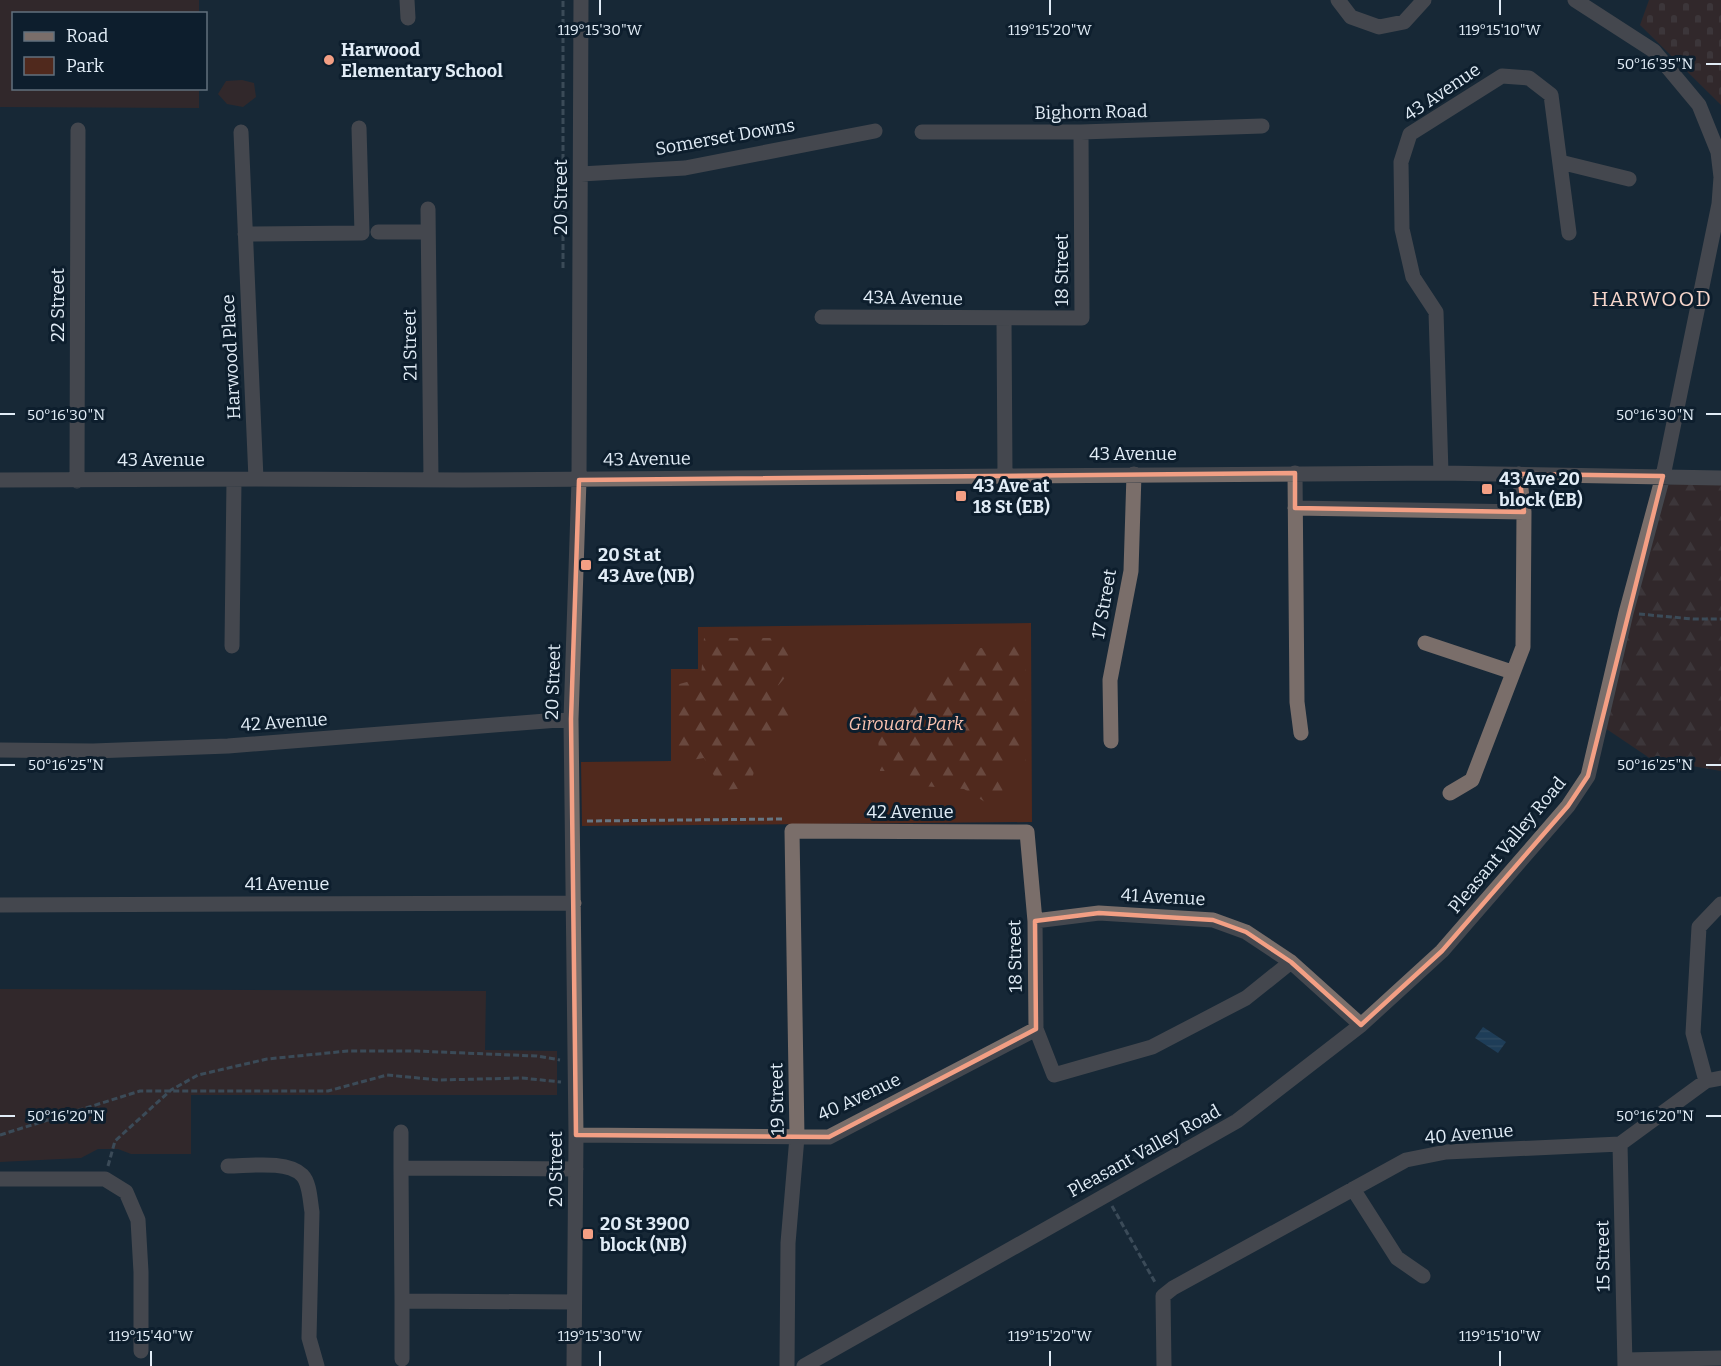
<svg xmlns="http://www.w3.org/2000/svg" width="1721" height="1366" font-family="Bitter,serif">
<defs>
<pattern id="forest-firs" width="22" height="20" patternUnits="userSpaceOnUse" patternTransform="scale(1.5)"><rect width="22" height="20" fill="#50291d"/><path d="M5 1l3.5 6h-7zM16 11l3.5 6h-7z" fill="#69483e"/></pattern>
<pattern id="cemetery-stones" width="16" height="16" patternUnits="userSpaceOnUse" patternTransform="scale(1.5)"><rect width="16" height="16" fill="#50291d"/><path d="M2 7V4a2 2 0 0 1 4 0v3zM10 15v-3a2 2 0 0 1 4 0v3z" fill="#69483e"/></pattern>
<pattern id="water-rules" width="6" height="5" patternUnits="userSpaceOnUse" patternTransform="scale(1.5)"><rect width="6" height="5" fill="#275880"/><path d="M0 2.5h6" fill="none" stroke="#467093"/></pattern>
</defs>
<rect width="100%" height="100%" fill="#172837"/>
<path fill="#50291d" d="M0,0H199V13L14,14V88L199,89V108L0,107Z
M242,80L254,83L256,97L243,107L227,104L218,94L226,81Z
M1031,623L1032,822L582,826L581,762L671,761V669H698V627Z
M0,989L486,991L485,1050L557,1051V1095H191V1154H131L118,1149H98L81,1158L0,1162Z"/>
<path fill="url(#forest-firs)" d="M1721,482V771L1651,759L1605,728L1654,485Z
M704,638H790L788,674L777,687L793,713L761,742L750,788L722,790L704,758L673,763L676,685L701,678Z
M1026,644L1025,714L1020,724L1028,741L1025,766L993,765L1005,789L985,802L964,789L907,785L904,771H880L877,718L909,713L937,677L970,649Z"/>
<path fill="url(#cemetery-stones)" d="M1649,0H1721V105L1640,25Z"/>
<path fill="url(#water-rules)" d="M1483,1027L1506,1042L1498,1053L1475,1038Z"/>
<g fill="none" stroke-linecap="round" stroke-linejoin="round">
<path stroke="#667582" stroke-width="3" stroke-dasharray="6 3" stroke-linecap="butt" d="M563,268V0
M1639,614L1693,619H1721
M587,821L785,819
M0,1135L140,1091H328L387,1075L439,1080L522,1078L561,1082
M108,1166L115,1141L171,1090L198,1075L267,1059L348,1051H417L537,1056L560,1060
M1112,1206L1156,1284"/>
<path stroke="#7a6e6a" stroke-width="15" d="M407,0L408,18
M1338,0L1351,17L1379,27L1404,22L1424,0
M241,132L256,479
M922,132H1081L1262,126
M1560,162L1629,179
M581,174L685,168L875,131
M428,209L431,479
M378,232H428
M245,234L362,233L359,128
M822,317L1082,318L1081,132
M1004,319L1005,475
M1295,473L1297,702L1301,733
M1441,473L1436,312L1413,277L1402,229L1401,162L1410,134L1502,76L1529,78L1551,95L1569,233
M0,480L256,479L463,480L1441,473L1721,478
M77,481L78,130
M1295,508L1524,512
M1425,643L1512,672
M232,646L234,480
M1111,741L1110,680L1131,571L1134,474
M0,750L93,751L228,746L571,719
M1450,793L1472,780L1523,647L1524,512L1519,474
M0,905L574,903
M1035,921L1099,913L1213,920L1246,932L1291,962L1361,1025
M1706,1081L1693,1033L1699,927L1721,904
M401,1132V1168
M576,1135L829,1137L1036,1029
M1620,1144L1625,1366
M228,1166C249,1166 287,1160 302,1175C310,1183 310,1201 312,1212L309,1338L317,1366
M0,1179H105L126,1192L138,1220L141,1272V1351
M1353,1189L1397,1258L1423,1276
M574,1302L402,1301L401,1168L576,1169
M402,1359V1301
M1625,1360L1721,1358
M574,1366L576,1135L571,719L579,480L581,0
M787,1366L788,1243L797,1137L792,831L1027,832L1035,921L1036,1029L1054,1075L1152,1047L1246,998L1291,962
M804,1366L1237,1121L1361,1025L1442,951L1568,806L1588,776L1626,613L1663,476L1719,204L1721,177L1718,152L1699,105L1654,51L1575,0
M1164,1366L1163,1296L1173,1288L1406,1160L1446,1152L1620,1144L1706,1081L1721,1078"/>
</g>
<path d="M0 0H1721V1366H0ZM1295,473V508L1524,512L1519,474L1663,476L1588,776L1568,806L1442,951L1361,1025L1291,962L1246,932L1213,920L1099,913L1035,921L1036,1029L829,1137L576,1135L571,719L579,480Z" fill="#172837" fill-opacity=".55" fill-rule="evenodd"/>
<path fill="none" stroke="#f39f84" stroke-width="4.5" stroke-linejoin="round" d="M1295,473V508L1524,512L1519,474L1663,476L1588,776L1568,806L1442,951L1361,1025L1291,962L1246,932L1213,920L1099,913L1035,921L1036,1029L829,1137L576,1135L571,719L579,480Z"/>
<path fill="none" stroke="#e1ecf6" stroke-width="2" d="M600,0V15M1050,0V15M1500,0V15M1706,64H1721M0,414H15M1706,414H1721M0,765H15M1706,765H1721M0,1116H15M1706,1116H1721M151,1351V1366M600,1351V1366M1050,1351V1366M1500,1351V1366"/>
<g fill="#f39f84" stroke="#0d1e2d" stroke-width="2">
<circle cx="329" cy="60" r="6"/>
<rect x="1481" y="483" width="12" height="12" rx="3"/>
<rect x="955" y="490" width="12" height="12" rx="3"/>
<rect x="580" y="559" width="12" height="12" rx="3"/>
<rect x="582" y="1228" width="12" height="12" rx="3"/>
</g>
<g text-anchor="middle" stroke-width="6" stroke-linejoin="round" paint-order="stroke">
<g font-size="18" font-weight="bold" fill="#e1ecf6" stroke="#0d1e2d" text-anchor="start">
<text x="341" y="56">Harwood<tspan x="341" dy="21">Elementary School</tspan></text>
<text x="1499" y="485">43 Ave 20<tspan x="1499" dy="21">block (EB)</tspan></text>
<text x="973" y="492">43 Ave at<tspan x="973" dy="21">18 St (EB)</tspan></text>
<text x="598" y="561">20 St at<tspan x="598" dy="21">43 Ave (NB)</tspan></text>
<text x="600" y="1230">20 St 3900<tspan x="600" dy="21">block (NB)</tspan></text>
</g>
<g font-size="18" fill="#e1ecf6" stroke="#0d1e2d">
<text transform="translate(1442 92) rotate(-34)" y="6">43 Avenue</text>
<text transform="translate(1091 112) rotate(-1)" y="6">Bighorn Road</text>
<text transform="translate(725 137) rotate(-10)" y="6">Somerset Downs</text>
<text transform="translate(561 197) rotate(-90)" y="6">20 Street</text>
<text transform="translate(1062 270) rotate(-90)" y="6">18 Street</text>
<text transform="translate(913 298) rotate(1)" y="6">43A Avenue</text>
<text transform="translate(58 305) rotate(-90)" y="6">22 Street</text>
<text transform="translate(410 345) rotate(-91)" y="6">21 Street</text>
<text transform="translate(231 357) rotate(-93)" y="6">Harwood Place</text>
<text x="1133" y="460">43 Avenue</text>
<text transform="translate(647 459) rotate(-1)" y="6">43 Avenue</text>
<text x="161" y="466">43 Avenue</text>
<text transform="translate(1104 604) rotate(-80)" y="6">17 Street</text>
<text transform="translate(553 682) rotate(-88)" y="6">20 Street</text>
<text transform="translate(284 722) rotate(-4)" y="6">42 Avenue</text>
<text x="910" y="818">42 Avenue</text>
<text transform="translate(1507 845) rotate(-50)" y="6">Pleasant Valley Road</text>
<text x="287" y="890">41 Avenue</text>
<text transform="translate(1163 897) rotate(3)" y="6">41 Avenue</text>
<text transform="translate(1015 956) rotate(-91)" y="6">18 Street</text>
<text transform="translate(859 1097) rotate(-25)" y="6">40 Avenue</text>
<text transform="translate(777 1099) rotate(-91)" y="6">19 Street</text>
<text transform="translate(1469 1134) rotate(-5)" y="6">40 Avenue</text>
<text transform="translate(1144 1151) rotate(-29)" y="6">Pleasant Valley Road</text>
<text transform="translate(556 1169) rotate(-90)" y="6">20 Street</text>
<text transform="translate(1603 1256) rotate(-91)" y="6">15 Street</text>
</g>
<g font-size="18" font-style="italic" fill="#fac2b0" stroke="#0d1e2d">
<text x="906" y="730">Girouard Park</text>
</g>
<g font-size="21" letter-spacing="1.5" fill="#f7d6cb" stroke="#0d1e2d">
<text x="1652" y="306">HARWOOD</text>
</g>
</g>
<g font-size="15" text-anchor="middle" fill="#e1ecf6" stroke="#0d1e2d" stroke-width="6" stroke-linejoin="round" paint-order="stroke">
<text x="600" y="35">119°15'30"W</text>
<text x="1050" y="35">119°15'20"W</text>
<text x="1500" y="35">119°15'10"W</text>
<text x="1655" y="69">50°16'35"N</text>
<text x="66" y="420">50°16'30"N</text>
<text x="1655" y="420">50°16'30"N</text>
<text x="66" y="770">50°16'25"N</text>
<text x="1655" y="770">50°16'25"N</text>
<text x="66" y="1121">50°16'20"N</text>
<text x="1655" y="1121">50°16'20"N</text>
<text x="151" y="1341">119°15'40"W</text>
<text x="600" y="1341">119°15'30"W</text>
<text x="1050" y="1341">119°15'20"W</text>
<text x="1500" y="1341">119°15'10"W</text>
</g>
<rect x="12" y="12" width="195" height="78" fill="#0d1e2d" stroke="#62707d" stroke-width="1.5"/>
<rect x="24" y="32" width="30" height="9" fill="#7a6e6a" stroke="#62707d" stroke-width="1.5"/>
<text x="66" y="42" font-size="18" fill="#e1ecf6">Road</text>
<rect x="24" y="57" width="30" height="18" fill="#50291d" stroke="#62707d" stroke-width="1.5"/>
<text x="66" y="72" font-size="18" fill="#e1ecf6">Park</text>
</svg>
